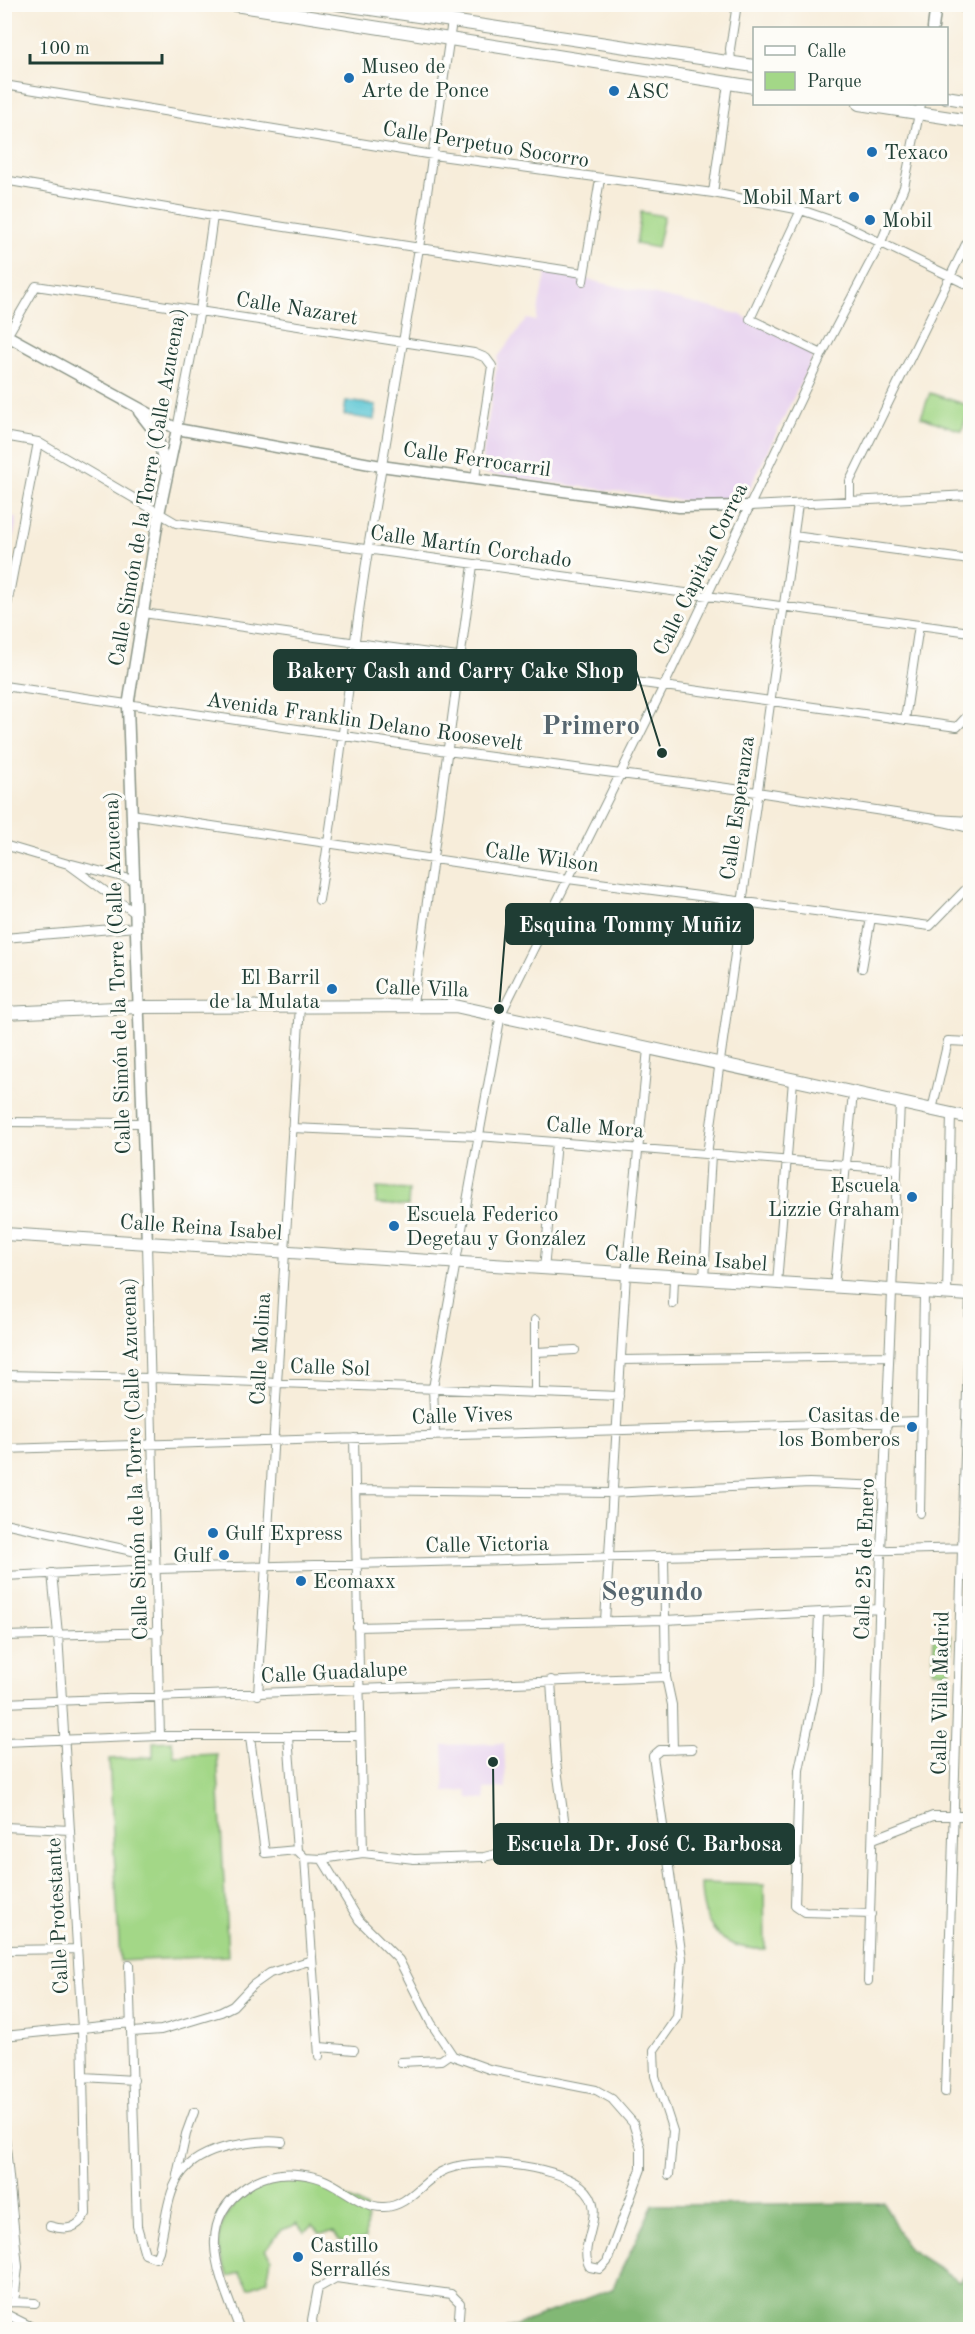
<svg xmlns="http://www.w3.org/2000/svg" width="975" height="2334" font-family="'Old Standard TT',serif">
<rect width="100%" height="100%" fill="#fdfcf7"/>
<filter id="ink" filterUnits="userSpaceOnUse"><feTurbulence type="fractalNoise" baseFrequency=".0167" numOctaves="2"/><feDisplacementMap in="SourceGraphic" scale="12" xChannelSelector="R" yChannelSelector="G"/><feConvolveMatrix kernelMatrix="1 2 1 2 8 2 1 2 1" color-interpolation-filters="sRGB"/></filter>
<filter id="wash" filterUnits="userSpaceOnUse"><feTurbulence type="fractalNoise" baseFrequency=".008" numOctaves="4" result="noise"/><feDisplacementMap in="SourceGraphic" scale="24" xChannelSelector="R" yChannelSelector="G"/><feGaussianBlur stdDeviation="1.35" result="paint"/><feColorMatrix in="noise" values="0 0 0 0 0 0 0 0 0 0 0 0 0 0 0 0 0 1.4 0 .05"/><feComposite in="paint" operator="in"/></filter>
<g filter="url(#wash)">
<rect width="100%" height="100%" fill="#f7edda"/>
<path fill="#e7d2ef" d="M546,270L739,314L815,353L745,498L687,501L480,473L498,357L527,319L536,321Z
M5,515L17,518L5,585L4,515Z
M504,1743L506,1788L485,1789V1799H468L467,1791L445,1792L443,1745Z"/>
<path fill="#a3d787" stroke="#618a5e" stroke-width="1.5" d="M641,212L664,216L657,248L636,244Z
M930,393L970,406L962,431L921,417Z
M377,1188L409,1190L408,1206L376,1204Z
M934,1635L951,1636L950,1672L933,1671Z
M172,1741L174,1756L217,1754L228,1956L120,1961L109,1759L153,1757V1742Z
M701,1883L764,1885L765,1949C720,1950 701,1927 701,1883Z
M285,2179L322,2185L367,2208L366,2238L348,2243L339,2240L334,2232L320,2233L312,2226L304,2232L297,2223C292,2228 288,2227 282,2230C275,2234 272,2245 265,2250L271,2259L267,2281L249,2288L239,2272L229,2277C225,2268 220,2259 219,2250C215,2212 250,2183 285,2179Z"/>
<path fill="#82b874" stroke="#507a54" stroke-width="1.5" d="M884,2203L907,2248L959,2281L970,2270V2329H506L612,2289L653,2205Z"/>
<path fill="#5bc6d4" stroke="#3d8284" stroke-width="1.5" d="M346,401L376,405L374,420L344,415Z"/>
</g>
<g filter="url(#ink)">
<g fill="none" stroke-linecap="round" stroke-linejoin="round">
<defs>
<path id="street" d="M945,4L970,9
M731,61L730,49L737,4
M4,85L433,155L713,193L801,210L842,224L970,286
M4,180L213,216L583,273
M713,193L728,83
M801,210L750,319L822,354
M583,281L600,179
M7,336L36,286L474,353L486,358L492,366L475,478
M177,429L200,310L213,216
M4,436L38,442L176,523L970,632
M850,500V481L970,236
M750,506L970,495
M794,536L970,560
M368,548L419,248L452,21
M143,613L957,727L970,713
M4,621L38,442
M4,686L447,751L757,792L935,819L970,821
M905,720L919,625
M131,814L568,879L930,926L970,885
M939,821L970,828
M4,845L68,864L135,913
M72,864L134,880
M319,900C339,784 349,667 368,551
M4,938L136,927
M862,968L871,918
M413,1004L473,565
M932,1110L948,1041L970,1042
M4,1122L142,1123
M292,1128L478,1136L895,1169
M707,1154L798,504
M147,1244L160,1736
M544,1269L556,1142
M704,1279L711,1154
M777,1284L793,1080
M834,1287L853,1093
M947,1293L951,1114
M673,1304L674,1278
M536,1352L575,1350
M622,1360L889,1356
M4,1375L151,1378L619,1396
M535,1393V1320
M435,1434L433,1388L501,1014L663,688L822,354L881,242L904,187L921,104
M354,1438L363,1853
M4,1449L921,1421
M355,1490L611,1493L809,1483L884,1486
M920,1513L924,1293
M4,1523L155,1556
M664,1558L666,1677L672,1705L673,1750
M4,1576L156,1569L970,1548
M819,1613L816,1689L799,1770L795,1905L805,1912L871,1914
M605,1621L626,1274L648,1049
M357,1627L665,1620L880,1609
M4,1636L159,1632
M258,1695L300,1005
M4,1703L666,1677
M250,1737L265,1853L297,1850
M288,1737L297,1850L305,1858L319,2056
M4,1742L160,1736H359
M4,1827L70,1830
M873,1839L933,1816H970
M305,1858L322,1859L363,1853L414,1859L484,1857L512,1850L547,1860L560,1856L567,1840L556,1762L551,1680
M4,1950L76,1949
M129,1965L137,2226L145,2254L156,2258L159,2251C171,2196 167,2160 231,2146C248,2143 264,2140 282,2142
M868,1981L881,1552L900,1103
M132,2032L161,2030L221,2012L233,2006L253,1985L270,1973L312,1960
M4,2036L131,2023
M320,2047L354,2050
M401,2062L441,2060L451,2053
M83,2077L134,2080
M945,2092L970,1295
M4,2127L18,2267L14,2302L4,2303
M177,2175L186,2134L194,2112
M669,2175L673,2131L655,2076L654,2050L677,2017L682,1958L653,1756L660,1750L692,1749
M50,2226C67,2231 77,2229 86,2214L82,2028L58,1634L52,1573
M4,2258L17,2257
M4,2290L15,2295
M14,2302L35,2303
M4,2313L38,2330
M240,2330C222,2280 191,2224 246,2187C268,2172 289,2171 315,2177C339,2182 359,2208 384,2207C407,2207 422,2182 441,2172C472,2155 553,2165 581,2186C612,2210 575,2245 590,2267L600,2269L607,2262L641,2169V2148L633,2123L612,2099L596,2090L489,2069L453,2056L431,2023L399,1960L359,1920L322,1859
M314,2330L312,2320L318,2288L336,2278L451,2294L460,2303L458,2330"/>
<path id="secondary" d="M933,28L936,4
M4,334L177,429L381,466L679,507L750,506
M139,412L157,435L166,470
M147,1244L128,706L159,514L177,429"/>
<path id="primary" d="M228,4L754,87
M337,4L754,66
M946,97L970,101
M859,104L970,121
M4,1013L138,1007L455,1006L970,1118
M4,1234L970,1295"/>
</defs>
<use href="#street" stroke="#8b9587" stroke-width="10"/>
<use href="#secondary" stroke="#8b9587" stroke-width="13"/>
<use href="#primary" stroke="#8b9587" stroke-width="14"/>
<use href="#street" stroke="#fff" stroke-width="8"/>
<use href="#secondary" stroke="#fff" stroke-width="10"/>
<use href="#primary" stroke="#fff" stroke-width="12"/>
</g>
</g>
<g fill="#1f6fb2" stroke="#fdfcf7" stroke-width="2">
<circle cx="349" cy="78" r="6"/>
<circle cx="614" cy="91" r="6"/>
<circle cx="872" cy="152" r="6"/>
<circle cx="854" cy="197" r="6"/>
<circle cx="870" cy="220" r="6"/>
<circle cx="332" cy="989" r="6"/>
<circle cx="912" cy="1197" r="6"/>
<circle cx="394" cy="1226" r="6"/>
<circle cx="912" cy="1427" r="6"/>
<circle cx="213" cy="1533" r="6"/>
<circle cx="224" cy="1555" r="6"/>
<circle cx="301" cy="1581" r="6"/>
<circle cx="298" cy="2257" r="6"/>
</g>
<g text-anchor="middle" stroke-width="6" stroke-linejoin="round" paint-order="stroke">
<g font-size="21" fill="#1f3d34" stroke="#fdfcf7" text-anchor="start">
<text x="361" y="73">Museo de<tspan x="361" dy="24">Arte de Ponce</tspan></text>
<text x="626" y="98">ASC</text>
<text x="884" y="159">Texaco</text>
<text x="842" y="204" text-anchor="end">Mobil Mart</text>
<text x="882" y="227">Mobil</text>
<text x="320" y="984" text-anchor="end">El Barril<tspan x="320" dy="24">de la Mulata</tspan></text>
<text x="900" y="1192" text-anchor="end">Escuela<tspan x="900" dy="24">Lizzie Graham</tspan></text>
<text x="406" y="1221">Escuela Federico<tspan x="406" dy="24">Degetau y González</tspan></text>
<text x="900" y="1422" text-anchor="end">Casitas de<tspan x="900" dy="24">los Bomberos</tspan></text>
<text x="225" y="1540">Gulf Express</text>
<text x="212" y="1562" text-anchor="end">Gulf</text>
<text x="313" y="1588">Ecomaxx</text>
<text x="310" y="2252">Castillo<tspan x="310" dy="24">Serrallés</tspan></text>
</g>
<g font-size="21" fill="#1f3d34" stroke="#fdfcf7">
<text transform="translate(486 144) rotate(9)" y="7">Calle Perpetuo Socorro</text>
<text transform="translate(297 308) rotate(9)" y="7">Calle Nazaret</text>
<text transform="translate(477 459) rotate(8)" y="7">Calle Ferrocarril</text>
<text transform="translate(147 487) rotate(-80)" y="7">Calle Simón de la Torre (Calle Azucena)</text>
<text transform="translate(471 546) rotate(8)" y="7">Calle Martín Corchado</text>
<text transform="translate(700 569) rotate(-64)" y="7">Calle Capitán Correa</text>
<text transform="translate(365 721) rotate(8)" y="7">Avenida Franklin Delano Roosevelt</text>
<text transform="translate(737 808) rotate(-82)" y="7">Calle Esperanza</text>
<text transform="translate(542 857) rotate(8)" y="7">Calle Wilson</text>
<text transform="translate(117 973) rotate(-92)" y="7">Calle Simón de la Torre (Calle Azucena)</text>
<text transform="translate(422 988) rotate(2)" y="7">Calle Villa</text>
<text transform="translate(595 1127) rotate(4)" y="7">Calle Mora</text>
<text transform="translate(201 1227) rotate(4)" y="7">Calle Reina Isabel</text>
<text transform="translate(686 1258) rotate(4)" y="7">Calle Reina Isabel</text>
<text transform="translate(260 1349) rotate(-87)" y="7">Calle Molina</text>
<text transform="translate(330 1367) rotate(2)" y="7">Calle Sol</text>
<text transform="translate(462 1415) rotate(-2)" y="7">Calle Vives</text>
<text transform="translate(134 1459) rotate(-92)" y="7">Calle Simón de la Torre (Calle Azucena)</text>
<text transform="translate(487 1544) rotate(-1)" y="7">Calle Victoria</text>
<text transform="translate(864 1559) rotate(-88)" y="7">Calle 25 de Enero</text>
<text transform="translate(334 1672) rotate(-3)" y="7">Calle Guadalupe</text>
<text transform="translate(940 1693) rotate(-89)" y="7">Calle Villa Madrid</text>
<text transform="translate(57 1916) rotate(-93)" y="7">Calle Protestante</text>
</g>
<g font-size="27" font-weight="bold" fill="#56666f" stroke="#fdfcf7">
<text x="591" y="734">Primero</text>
<text x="652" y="1600">Segundo</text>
</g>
</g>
<path fill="none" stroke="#1f3d34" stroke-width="2" d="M662 753L636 670M499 1009L506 924M493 1762L494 1844"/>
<g fill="#1f3d34" stroke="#fdfcf7" stroke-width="2">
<circle cx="662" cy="753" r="6"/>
<circle cx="499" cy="1009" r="6"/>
<circle cx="493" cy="1762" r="6"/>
</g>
<g fill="#1f3d34" stroke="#1f3d34" stroke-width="2">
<rect x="274" y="650" width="362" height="40" rx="6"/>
<rect x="506" y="904" width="247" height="40" rx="6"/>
<rect x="494" y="1824" width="300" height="40" rx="6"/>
</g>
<g font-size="22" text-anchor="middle" font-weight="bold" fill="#fff">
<text x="455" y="678">Bakery Cash and Carry Cake Shop</text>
<text x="630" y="932">Esquina Tommy Muñiz</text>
<text x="644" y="1851">Escuela Dr. José C. Barbosa</text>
</g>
<rect width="975" height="2334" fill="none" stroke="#fdfcf7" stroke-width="24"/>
<rect x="753" y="27" width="195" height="78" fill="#fdfcf7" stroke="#a4b0a9" stroke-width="1.5"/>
<rect x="765" y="46" width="30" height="9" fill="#ffffff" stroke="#a4b0a9" stroke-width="1.5"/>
<text x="807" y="57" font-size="18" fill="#1f3d34">Calle</text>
<rect x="765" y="72" width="30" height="18" fill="#a3d787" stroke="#a4b0a9" stroke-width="1.5"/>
<text x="807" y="87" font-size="18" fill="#1f3d34">Parque</text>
<path d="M30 54v9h132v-9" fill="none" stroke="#1f3d34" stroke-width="3"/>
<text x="39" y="54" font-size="18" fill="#1f3d34" stroke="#fdfcf7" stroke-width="4.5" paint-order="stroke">100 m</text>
</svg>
